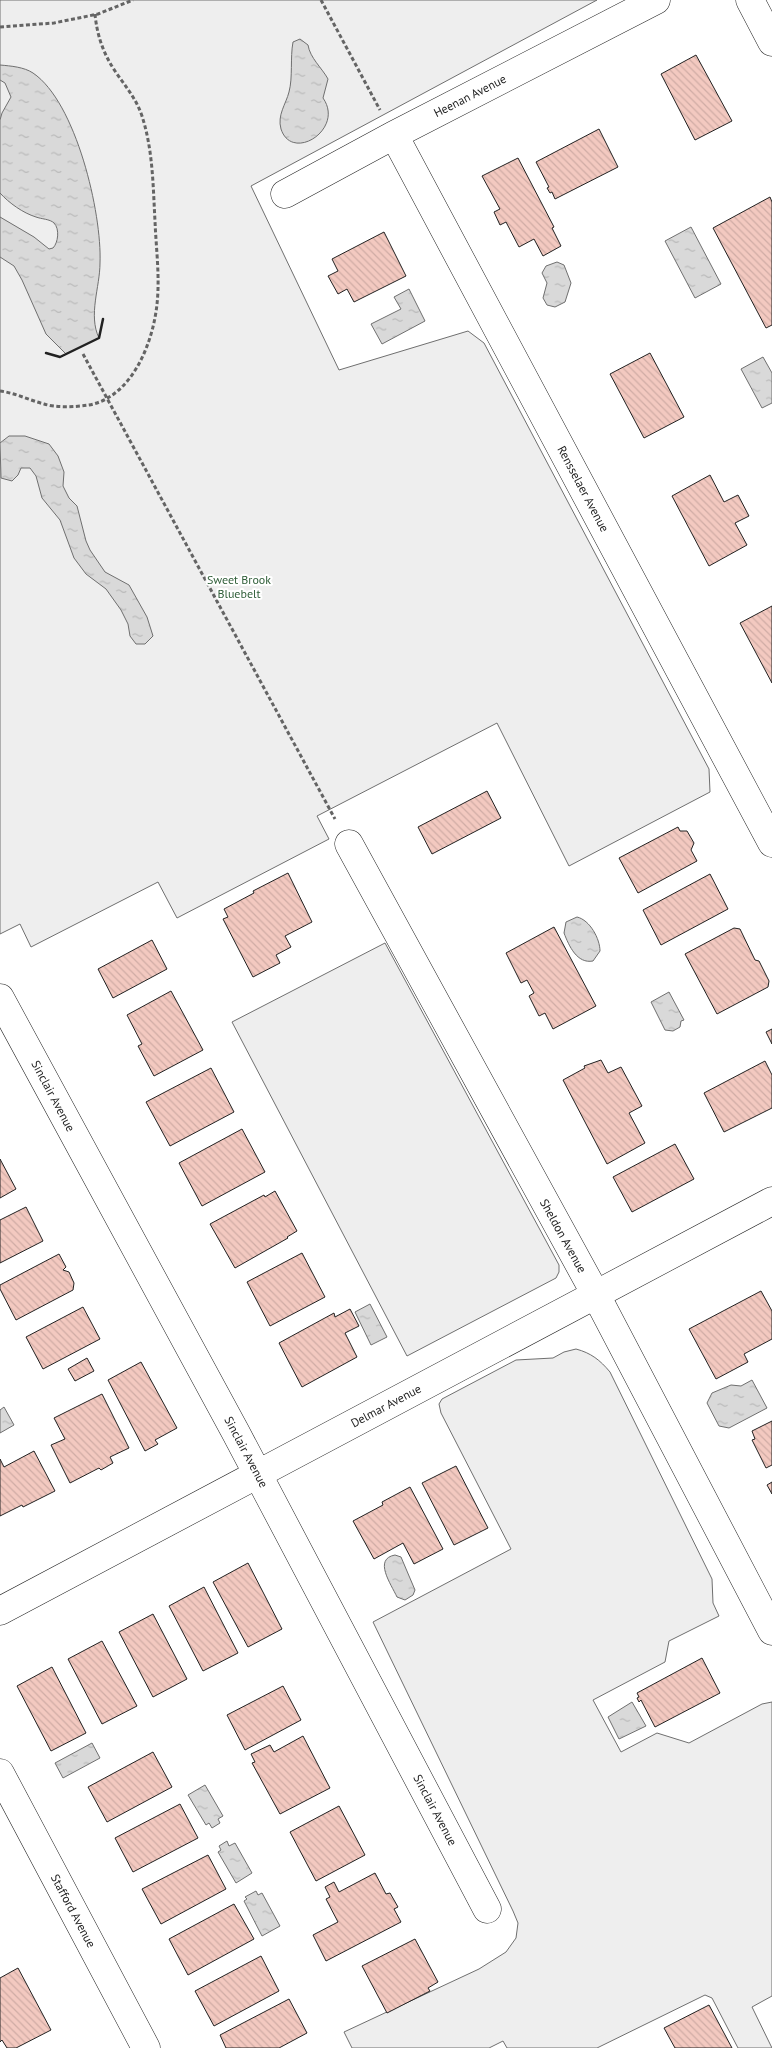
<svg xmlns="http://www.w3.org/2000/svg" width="772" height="2048" font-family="'PT Sans',sans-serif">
<defs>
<pattern id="water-ripples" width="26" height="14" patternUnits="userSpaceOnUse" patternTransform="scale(1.25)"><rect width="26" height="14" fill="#d9d9d9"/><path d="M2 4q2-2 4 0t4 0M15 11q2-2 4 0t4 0" fill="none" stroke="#bababa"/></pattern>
<pattern id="building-back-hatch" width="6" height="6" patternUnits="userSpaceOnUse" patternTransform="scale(1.25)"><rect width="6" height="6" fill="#f3c9c0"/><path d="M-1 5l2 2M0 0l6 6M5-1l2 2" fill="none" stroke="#d0aca5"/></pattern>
</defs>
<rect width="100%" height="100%" fill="#fff"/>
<path fill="#eee" stroke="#6f6f6f" d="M0,0H597L251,186L339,370L468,331L484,343L709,769L710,792L569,866L497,723L317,816L329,839L177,918L158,882L31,947L20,924L0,934Z
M385,943L559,1265V1272L556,1278L407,1356L232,1022Z
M576,1349C591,1353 600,1360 610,1372L712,1579L713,1603L719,1616L669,1641L665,1662L593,1700L621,1752L657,1733L689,1743L762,1704L772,1702V1996L752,2007L772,2048H738L712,1998L705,1995L597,2048H507L503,2041L489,2048H352L344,2032L479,1969L506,1952L516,1938L518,1923L513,1911L373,1622L511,1549L441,1413L439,1404L442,1399L516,1360L553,1358L564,1352Z"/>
<path fill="url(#water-ripples)" stroke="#6f6f6f" d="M300,39L308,45C310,58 322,68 328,79L323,98C345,129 292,163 281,129C277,115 286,104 289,92C293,77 290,58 293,42Z
M0,65C11,66 24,67 33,73C76,102 102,213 100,263C100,287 88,315 99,338L66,354L46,334L22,280L14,266L0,257V217L34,237L49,249L53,248C58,243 60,229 54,223C50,219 41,219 36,217C23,213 9,203 0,193V120L2,113L11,97L5,83L0,80Z
M691,227L721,284L695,298L665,241Z
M557,262L564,265L571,283L565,302L555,307L547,305L543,298L547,283L542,273L546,266Z
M409,289L425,321L382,344L371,324L401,309L394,297Z
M763,357L772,373V403L762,408L741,369Z
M9,436H25L49,444L58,456L64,472L63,486L69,498L77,506L86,541L90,550L105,572L129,585L147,617L153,636L145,644H136L130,636L128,624L121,610L106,589L86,574L74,558L60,520L42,498L36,476L30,468H21L18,475L12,481L1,478L0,443Z
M577,917C590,920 600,939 600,951L593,961C577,964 569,946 564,933L566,922Z
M669,992L684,1020L681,1021L680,1027L673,1031L665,1030L651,1002Z
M370,1304L387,1337L371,1345L355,1312Z
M752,1380L767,1408L729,1428L719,1426L707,1403L712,1393L731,1385L741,1386Z
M4,1407L14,1425L0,1433V1410Z
M395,1555L401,1557L415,1590L413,1595L405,1600L397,1597C391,1584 373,1559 395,1555Z
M632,1702L646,1726L619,1739L608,1717Z
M92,1743L100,1758L63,1778L55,1763Z
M205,1785L223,1816L218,1819L220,1823L212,1828L209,1823L206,1825L188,1795Z
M227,1841L229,1846L235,1843L252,1873L236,1883L218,1852L221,1850L219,1846Z
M256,1891L258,1895L262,1893L280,1926L262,1936L244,1901L247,1899L245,1897Z"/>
<path fill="url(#building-back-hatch)" stroke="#222" d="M696,55L732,121L695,140L661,74Z
M599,129L618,167L555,199L552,192L550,193L547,188L549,187L536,162Z
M518,158L554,227L552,228L561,246L543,256L534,239L519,247L506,222L500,225L494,212L500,209L482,176Z
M770,197L772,202V325L766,328L713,228Z
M384,232L406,276L354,302L347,289L338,294L328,276L338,271L332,259Z
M650,353L684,417L644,438L610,374Z
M710,475L724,502L738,495L749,516L735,523L747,545L709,566L672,496Z
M772,606V683L740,623Z
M487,791L501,818L432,854L418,827Z
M678,827L680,831H687L694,843L691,850L697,861L638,893L619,858Z
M288,873L312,922L285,936L291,947L276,955L280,963L253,977L223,919L228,917L224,909L254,893L253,891Z
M710,874L728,909L661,945L643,910Z
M554,927L596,1006L553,1029L545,1013L539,1016L529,996L534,993L527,980L521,983L506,953Z
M734,928L740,929L755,960L759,961L769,981L768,987L717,1014L685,954Z
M152,940L167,969L113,998L98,969Z
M171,991L203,1050L154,1076L138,1046L142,1044L127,1015Z
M772,1029V1044L766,1032Z
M601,1060L608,1073L621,1067L642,1106L629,1113L645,1143L607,1164L563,1080L585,1068L584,1066Z
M765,1061L772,1075V1108L724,1132L704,1093Z
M211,1068L234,1112L170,1146L146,1102Z
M242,1129L265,1172L202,1206L179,1163Z
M675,1144L694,1179L632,1212L613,1177Z
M0,1159L16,1189L0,1198Z
M275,1191L297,1231L287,1237L288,1238L235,1268L210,1224L264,1195L265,1197Z
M26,1207L43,1241L0,1263V1220Z
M302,1253L325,1297L270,1326L247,1282Z
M59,1254L66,1267L63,1270L69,1272L74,1283L73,1290L16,1320L0,1289V1285Z
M761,1291L772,1311V1339L744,1354L748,1362L716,1379L689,1329Z
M83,1307L100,1339L43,1369L26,1337Z
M350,1309L359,1326L345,1333L357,1357L302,1387L279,1343L334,1313L335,1317Z
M87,1358L94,1371L75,1381L68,1369Z
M141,1362L177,1428L155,1440L158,1444L145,1451L108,1380Z
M102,1394L129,1448L110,1457L113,1463L101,1470L99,1468L70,1483L51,1445L65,1439L54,1418Z
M772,1421V1465L766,1468L752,1440L755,1439L752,1431Z
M34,1451L55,1491L23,1507L22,1505L0,1516V1459L4,1467Z
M456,1466L488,1528L454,1545L422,1483Z
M772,1482V1494L767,1485Z
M410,1487L443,1549L414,1564L403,1543L374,1559L353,1521L383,1505L382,1502Z
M248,1563L282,1629L248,1647L213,1582Z
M204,1587L238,1653L203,1671L169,1606Z
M153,1614L187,1679L153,1697L119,1632Z
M102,1641L137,1706L102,1724L68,1659Z
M702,1658L720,1693L655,1727L641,1700L639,1702L637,1698L639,1697L637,1693Z
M52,1667L86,1733L51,1751L17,1686Z
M283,1686L301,1720L245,1750L227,1715Z
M303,1736L330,1788L280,1814L252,1763L255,1762L251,1754L270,1745L274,1752Z
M153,1752L172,1787L107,1822L88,1787Z
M180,1804L198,1838L133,1872L115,1838Z
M339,1806L365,1855L316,1881L290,1832Z
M208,1855L226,1889L161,1924L142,1889Z
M375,1873L386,1894L390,1893L398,1907L394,1909L401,1922L326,1961L313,1935L338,1922L326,1899L330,1897L325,1887L334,1882L339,1892Z
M234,1904L254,1939L188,1975L169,1939Z
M415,1939L438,1982L428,1988L430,1991L387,2013L362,1966Z
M261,1956L279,1991L214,2026L195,1991Z
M18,1968L51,2030L16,2048H7L2,2040L0,2042V1978Z
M289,1999L307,2033L279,2048H226L220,2035Z
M709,2005L732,2048H675L664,2028Z"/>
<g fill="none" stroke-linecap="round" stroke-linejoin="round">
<defs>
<path id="minor" d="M750,0L772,42
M394,135L772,843
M285,194L394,135L656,0
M349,844L596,1295L772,1631
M0,998L236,1433L487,1909
M0,1611L772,1201
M0,1773L146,2048"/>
</defs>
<use href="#minor" stroke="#222" stroke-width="29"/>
<path stroke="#646464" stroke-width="3" stroke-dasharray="4 2.5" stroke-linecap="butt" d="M321,0L380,110
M0,27L54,23L98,14L133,0
M83,354L335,819
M0,391C15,393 29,400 44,404C57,408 75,407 89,405C132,397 153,343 157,304C160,277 156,248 155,221C153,186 153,150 142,116C136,98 125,86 115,71C103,53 97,35 95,14"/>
<use href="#minor" stroke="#fff" stroke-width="28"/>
<path stroke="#222" stroke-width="2.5" d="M46,353L60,357L99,338L103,319"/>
</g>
<g text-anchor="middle" stroke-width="4" stroke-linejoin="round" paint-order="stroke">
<g font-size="12" fill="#222" stroke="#fff">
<text transform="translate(470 96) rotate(-27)" y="4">Heenan Avenue</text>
<text transform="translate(583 489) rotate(62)" y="4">Rensselaer Avenue</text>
<text transform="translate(53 1096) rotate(62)" y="4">Sinclair Avenue</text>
<text transform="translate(563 1236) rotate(61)" y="4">Sheldon Avenue</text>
<text transform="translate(386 1406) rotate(-28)" y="4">Delmar Avenue</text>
<text transform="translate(246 1452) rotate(62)" y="4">Sinclair Avenue</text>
<text transform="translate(435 1810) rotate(62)" y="4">Sinclair Avenue</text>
<text transform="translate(73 1911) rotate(62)" y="4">Stafford Avenue</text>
</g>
<g font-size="12" fill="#2f5e38" stroke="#fff">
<text x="239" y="584">Sweet Brook<tspan x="239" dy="14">Bluebelt</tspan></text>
</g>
</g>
</svg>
